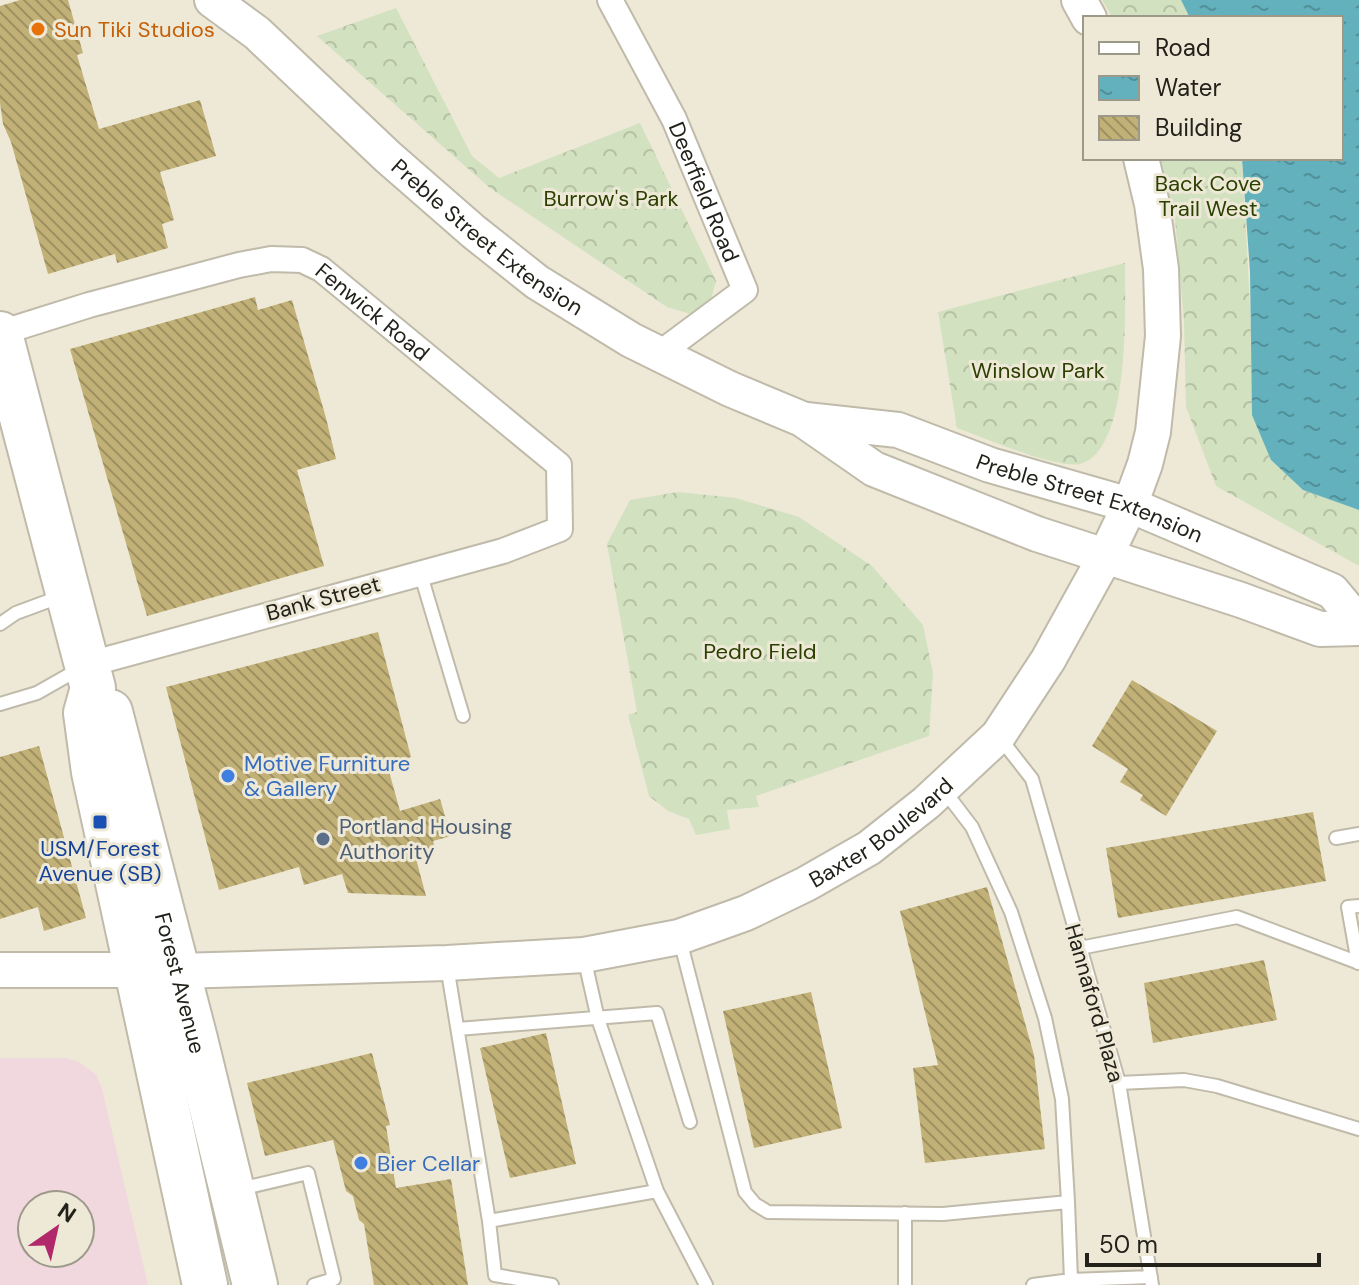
<svg xmlns="http://www.w3.org/2000/svg" width="1359" height="1285" font-family="'DM Sans',sans-serif">
<defs>
<pattern id="forest-crowns" width="20" height="18" patternUnits="userSpaceOnUse" patternTransform="scale(2)"><rect width="20" height="18" fill="#d2e1bf"/><path d="M2 6a3 3 0 1 1 6 0M12 15a3 3 0 1 1 6 0" fill="none" stroke="#b4c1a4"/></pattern>
<pattern id="water-ripples" width="26" height="14" patternUnits="userSpaceOnUse" patternTransform="scale(2)"><rect width="26" height="14" fill="#63b1bd"/><path d="M2 4q2-2 4 0t4 0M15 11q2-2 4 0t4 0" fill="none" stroke="#519099"/></pattern>
<pattern id="building-back-hatch" width="6" height="6" patternUnits="userSpaceOnUse" patternTransform="scale(2)"><rect width="6" height="6" fill="#c2b177"/><path d="M-1 5l2 2M0 0l6 6M5-1l2 2" fill="none" stroke="#9d9061"/></pattern>
</defs>
<rect width="100%" height="100%" fill="#eee9d7"/>
<path fill="#f1d7de" fill-rule="evenodd" d="M0,1058H66L79,1062L96,1075L102,1089L148,1285H0ZM32,1205H80V1253H32Z"/>
<path fill="url(#forest-crowns)" d="M1102,0H1181L1190,18H1113Z
M396,8L472,156L499,178L640,123L716,281L710,303L694,315L667,307L490,188L317,36Z
M1160,158H1242L1250,306L1252,403L1271,460L1303,490L1359,510V566L1216,486L1186,407L1184,321L1175,219Z
M1125,263C1125,305 1131,451 1080,464C1056,469 982,437 957,428L938,312Z
M678,492L736,498L799,517L872,566L923,625L933,673L929,736L756,796L759,807L727,810L730,829L696,835L689,819L668,811L649,796L628,715L637,712L607,544L630,500Z"/>
<path fill="url(#water-ripples)" d="M1181,0H1359V510L1303,490L1271,460L1252,415L1250,272L1242,158H1341V18H1190Z"/>
<path fill="url(#building-back-hatch)" d="M20,0H68L83,53L77,55L99,129L200,100L216,156L160,172L174,220L162,224L168,248L117,263L115,254L48,274L11,142L3,124L0,103V6Z
M255,297L258,310L292,300L326,418L336,459L297,470L324,566L147,616L70,349Z
M378,632L411,757L387,764L400,811L440,799L451,836L433,841L435,849L415,855L426,896L348,893L342,874L304,885L299,867L219,890L166,687Z
M1132,680L1217,731L1166,816L1140,800L1143,795L1120,782L1128,769L1092,746Z
M39,746L86,918L44,931L38,907L0,919V757Z
M1313,812L1326,881L1118,918L1106,848Z
M987,887L1034,1055L1045,1149L925,1163L913,1068L938,1065L900,911Z
M1264,960L1277,1020L1153,1043L1144,983Z
M811,992L842,1128L754,1148L723,1011Z
M546,1033L576,1164L510,1178L480,1048Z
M372,1053L390,1125L386,1126L396,1188L451,1179L468,1285H374L364,1224L359,1220L353,1196L346,1191L333,1140L265,1156L247,1083Z"/>
<g fill="none" stroke-linecap="round" stroke-linejoin="round">
<defs>
<path id="lane" d="M420,572L463,716
M0,624L16,613L62,596
M0,704L37,693L81,668
M1000,738L1032,779L1119,1083L1152,1285
M1336,838L1359,834
M680,940L745,1192L755,1204L768,1212L943,1214L1068,1202L1062,1099L1045,1018L1011,912L972,827L943,789
M1080,948L1237,917L1359,963
M1358,963L1348,907L1359,906
M447,966L489,1221L657,1191L598,1019L584,957
M458,1029L657,1013L690,1122
M1119,1083L1184,1080L1217,1086L1359,1129
M240,1189L308,1173L334,1279L314,1285
M657,1191L706,1285
M1068,1202L1071,1280L1151,1277
M905,1213V1285
M489,1221L495,1275L552,1285
M1033,1285L1071,1280"/>
<g id="street">
<path id="s1" d="M610,0L674,119L745,290L659,354"/>
<path id="s2" d="M0,333L89,305L239,265L271,259L302,260L321,269L559,465L560,529L503,551L86,665"/>
</g>
<g id="secondary">
<path id="s3" d="M212,0L257,33L388,157L474,232L537,282L631,340L730,389L802,419L874,469L1037,534L1241,600L1320,629L1359,628"/>
<path d="M1079,0L1089,18"/>
<path id="s4" d="M806,420L898,430L990,465L1130,505L1332,591L1359,623"/>
<path d="M0,970H139"/>
<path id="s5" d="M178,971L447,963L584,955L679,937L746,913L806,884L869,848L926,803L998,736L1048,660L1105,557L1130,505L1145,464L1153,432L1163,336L1161,269L1152,204L1141,158"/>
</g>
<g id="highway">
<path d="M0,334L93,688L86,713L94,772L205,1285"/>
<path id="s6" d="M110,712L195,1039L255,1285"/>
</g>
</defs>
<use href="#lane" stroke="#bfbaa9" stroke-width="16"/>
<use href="#street" stroke="#bfbaa9" stroke-width="28"/>
<use href="#secondary" stroke="#bfbaa9" stroke-width="38"/>
<use href="#highway" stroke="#bfbaa9" stroke-width="48"/>
<use href="#lane" stroke="#fff" stroke-width="12"/>
<use href="#street" stroke="#fff" stroke-width="24"/>
<use href="#secondary" stroke="#fff" stroke-width="34"/>
<use href="#highway" stroke="#fff" stroke-width="44"/>
</g>
<circle fill="#e8710a" stroke="#eee9d7" stroke-width="3" cx="38" cy="29" r="8"/>
<g fill="#3f7fe0" stroke="#eee9d7" stroke-width="3">
<circle cx="228" cy="776" r="8"/>
<circle cx="361" cy="1163" r="8"/>
</g>
<rect fill="#1a4fb4" stroke="#eee9d7" stroke-width="3" x="92" y="814" width="16" height="16" rx="4"/>
<circle fill="#5c6f8a" stroke="#eee9d7" stroke-width="3" cx="323" cy="839" r="8"/>
<g text-anchor="middle" stroke-width="6" stroke-linejoin="round" paint-order="stroke">
<g font-size="22" fill="#c56008" stroke="#eee9d7" text-anchor="start">
<text x="54" y="37">Sun Tiki Studios</text>
</g>
<g font-size="22" fill="#2b3f01" stroke="#eee9d7">
<text x="1208" y="191">Back Cove<tspan x="1208" dy="25">Trail West</tspan></text>
<text x="611" y="206">Burrow's Park</text>
<text x="1038" y="378">Winslow Park</text>
<text x="760" y="659">Pedro Field</text>
</g>
<g font-size="22" fill="#22211a" stroke="#eee9d7">
<text dy="8" stroke="none"><textPath href="#s1" startOffset="214">Deerfield Road</textPath></text>
<text dy="8" stroke="none"><textPath href="#s3" startOffset="364">Preble Street Extension</textPath></text>
<text dy="8" stroke="none"><textPath href="#s2" startOffset="400">Fenwick Road</textPath></text>
<text dy="8" stroke="none"><textPath href="#s4" startOffset="296">Preble Street Extension</textPath></text>
<text transform="translate(323 598) rotate(-15)" y="8">Bank Street</text>
<text dy="8" stroke="none"><textPath href="#s5" startOffset="732">Baxter Boulevard</textPath></text>
<text dy="8" stroke="none"><textPath href="#s6" startOffset="280">Forest Avenue</textPath></text>
<text transform="translate(1095 1003) rotate(74)" y="8">Hannaford Plaza</text>
</g>
<g font-size="22" fill="#366cbe" stroke="#eee9d7" text-anchor="start">
<text x="244" y="771">Motive Furniture<tspan x="244" dy="25">&amp; Gallery</tspan></text>
<text x="377" y="1171">Bier Cellar</text>
</g>
<g font-size="22" fill="#4e5e75" stroke="#eee9d7" text-anchor="start">
<text x="339" y="834">Portland Housing<tspan x="339" dy="25">Authority</tspan></text>
</g>
<g font-size="22" fill="#164399" stroke="#eee9d7">
<text x="100" y="856">USM/Forest<tspan x="100" dy="25">Avenue (SB)</tspan></text>
</g>
</g>
<rect x="1083" y="16" width="260" height="144" fill="#eee9d7" stroke="#9c998b" stroke-width="2"/>
<rect x="1099" y="42" width="40" height="12" fill="#ffffff" stroke="#9c998b" stroke-width="2"/>
<text x="1155" y="56" font-size="24" fill="#22211a">Road</text>
<rect x="1099" y="76" width="40" height="24" fill="url(#water-ripples)" stroke="#9c998b" stroke-width="2"/>
<text x="1155" y="96" font-size="24" fill="#22211a">Water</text>
<rect x="1099" y="116" width="40" height="24" fill="url(#building-back-hatch)" stroke="#9c998b" stroke-width="2"/>
<text x="1155" y="136" font-size="24" fill="#22211a">Building</text>
<g transform="translate(56 1229) rotate(34)"><circle r="38" fill="#eee9d7" stroke="#9c998b" stroke-width="2"/>
<path d="M0-6L14 30L0 20L-14 30Z" fill="#b1296a"/>
<text y="-12" font-size="22" font-weight="bold" text-anchor="middle" fill="#22211a">N</text>
</g>
<path d="M1087 1253v12h232v-12" fill="none" stroke="#22211a" stroke-width="4"/>
<text x="1099" y="1253" font-size="24" fill="#22211a" stroke="#eee9d7" stroke-width="6" paint-order="stroke">50 m</text>
</svg>
